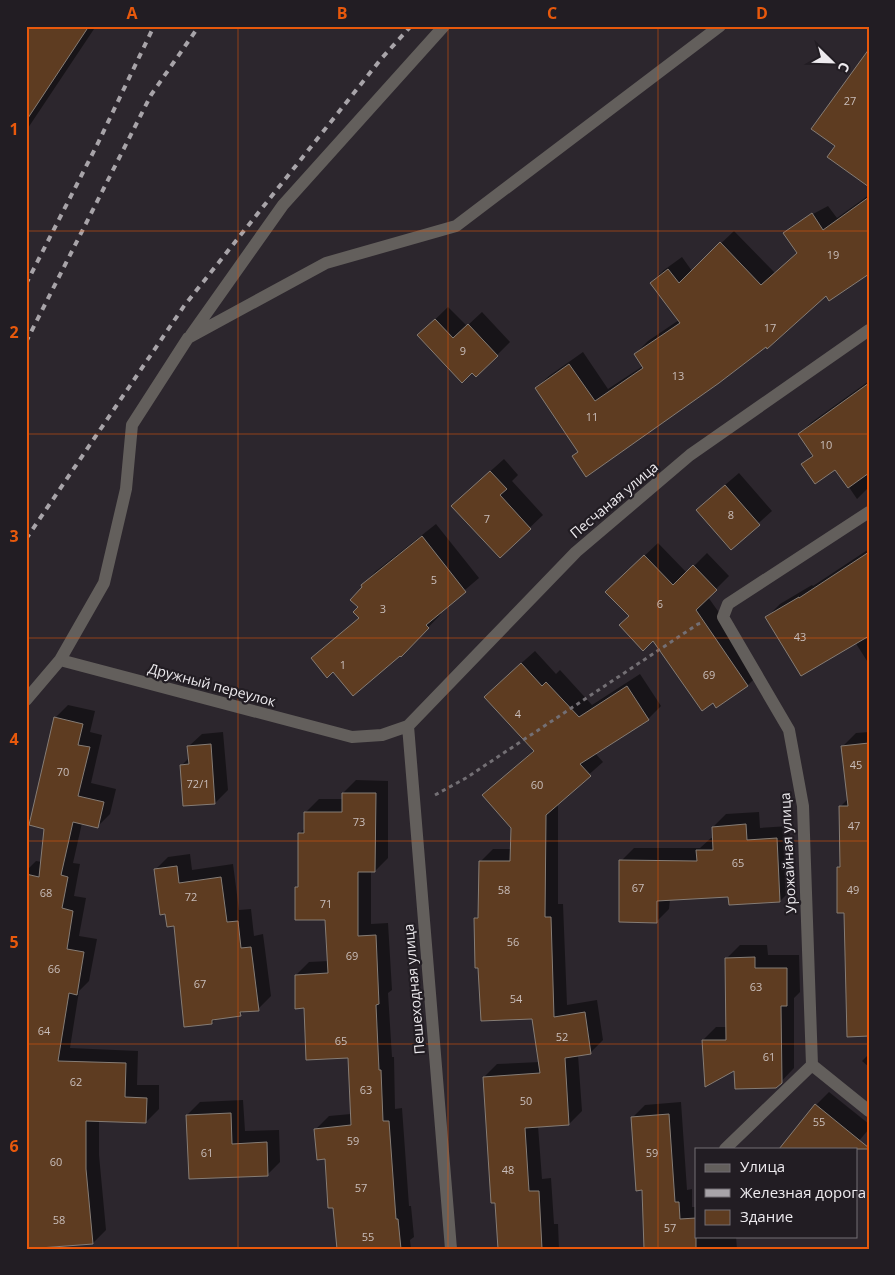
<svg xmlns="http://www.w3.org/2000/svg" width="895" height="1275" font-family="'Open Sans',sans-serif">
<rect width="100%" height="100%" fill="#2c262d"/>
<path fill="#0007" d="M26,26H96L26,131Z
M869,195V272L826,294L766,345L579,451L536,388L549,376L583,352L608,389L643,366L635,354L648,341L679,320L651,283L664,270L682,257L692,271L734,231L775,273L798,253L785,234L798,222L828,206L837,218Z
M448,307L467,326L482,312L510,342L497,355L419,335Z
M869,381V487L857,499L836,468L803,464L813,454L799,434L812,422Z
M504,459L518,475L512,481L543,515L500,556L466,493Z
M739,473L772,511L731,548L711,497Z
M436,524L479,578L439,612L441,614L401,656L333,670L312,658L360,617V607L364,587L363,585L375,572Z
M658,543L687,573L707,553L729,576L708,597L761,672L748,685L717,706L630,616L620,579Z
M869,549V664L855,642L767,617L780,604L812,585L813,586Z
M535,651L556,674L560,670L592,705L640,674L661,706L648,719L595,753L603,762L558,802V904H563L567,1005L597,1000L603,1040L590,1053L578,1055L582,1111L569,1124L538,1126L542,1179L551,1178L554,1224H558L559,1249H499L484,1077L497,1064L540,1062L533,1017L475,919L479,915L480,862L493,849H512V827L484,795L534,750L498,684Z
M68,705L95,711L90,732L102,735L91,783L116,789L110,814L97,827L82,823L73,863L80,864L74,896L86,898L79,936L97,939L89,981L79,991L70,1048L138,1051L137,1085H159V1109L146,1122L99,1120V1155L106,1230L93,1243L26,1249V871L36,861L42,862L55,718Z
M223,732L228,790L215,803L182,765L189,758V746L202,734Z
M869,732V992L846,912L838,867L841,865V806L848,799L843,746L856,733Z
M356,780L388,781V858L375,871H371V924L388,923L392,990L388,993L392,1057H394L395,1109L402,1108L409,1206H411L414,1237L410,1240L411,1249H339L335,1206L326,1158L316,1129L329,1116L351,1114L349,1057L305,1007L296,975L309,962L329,961L327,919L296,888L299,884L300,833L306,827V812L319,799H343V793Z
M759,812L760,828L789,826L793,888L780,901L729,895L670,899L669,909L656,922L621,861L634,848H700L711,838H714L713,827L726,814Z
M190,854L192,870L233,864L239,910L251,909L254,936L263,934L271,996L258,1009L245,1010L240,1015L217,1018L212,1023L155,870L168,857Z
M740,945H767L768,955H799L800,992L794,998V1068L776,1087L736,1069L703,1040L716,1027H727V958Z
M869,1054V1067L862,1061Z
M829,1092L869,1124V1129L852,1149L781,1148L816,1105Z
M243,1100L245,1131L279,1130L280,1162L267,1175L187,1115L200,1102Z
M681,1102L687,1190L692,1189V1207H696V1236H736L737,1249H646L643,1189L632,1118L645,1105Z"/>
<path fill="#5e3c21" stroke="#857c75" d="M26,26H89L26,121Z
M869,49V187L827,157L835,146L811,129Z
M869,197V274L829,301L826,296L767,349L766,347L719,383L586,477L572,456L578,452L535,388L569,364L595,401L643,368L634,354L680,323L650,283L668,269L679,283L720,242L761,285L797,253L783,233L812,213L823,230Z
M435,319L453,338L468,324L498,356L476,377L472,373L462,383L417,335Z
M869,383V473L848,488L835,470L815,484L801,464L813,456L798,434Z
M490,471L507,489L500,495L531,529L500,558L451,506Z
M725,485L760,525L731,550L696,510Z
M422,536L466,592L426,625L429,628L401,657L400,656L353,696L333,672L327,678L311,658L359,618L353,612L358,607L350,600L362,587L361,585Z
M869,552V636L801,676L765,617L799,597V598Z
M644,555L673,585L693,565L717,590L696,610L748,686L716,708L713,703L702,711L653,641L643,651L619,625L629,616L605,592Z
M521,663L542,686L546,682L579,717L627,686L649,720L580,764L591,776L546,815L545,917H551L554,1017L585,1012L591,1054L565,1058L569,1125L525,1128L529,1191H539L542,1249H498L495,1203H491L483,1077L540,1073L532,1019L481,1021L478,968H475L474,918H478L479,861H510L511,828L482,795L534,751L484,697Z
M54,717L83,724L78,745L90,747L78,796L104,802L98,828L73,822L61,875L68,877L62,908L73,911L67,949L84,952L77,995L69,993L58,1061L126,1063L125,1097L147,1098L146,1123L86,1121V1169L93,1244L26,1249V874L39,877L44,829L29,825Z
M869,743V1036L847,1037L844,913H837V867H840L839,806H848L841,746Z
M211,744L215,804L183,806L180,765L189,764L187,746Z
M342,793H376L375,872H358V936L376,935L379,1004L376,1005L379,1070H381L383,1121H389L396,1219H398L401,1249H337L333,1208H328L325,1159L317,1160L314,1129L351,1125L348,1058L306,1060L304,1008L295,1009V975L328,973L325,920H295V887H298V833H304V812H342Z
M746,824L747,840L777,838L780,902L729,905L728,897L657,901V923L619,922V860L697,861L696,850H713L712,827Z
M177,866L179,883L221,877L227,922L238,921L241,948L251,947L259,1011L240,1012L241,1016L212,1020V1024L184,1027L174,926L167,927L165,914L160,915L154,869Z
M755,957V968H787V1006H781L782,1083L776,1088L735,1089L734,1071L705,1087L702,1040H726L725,958Z
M815,1104L869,1148V1149H779Z
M231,1113L232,1144L267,1142L268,1176L189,1179L186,1115Z
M669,1114L675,1202H679L680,1219L696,1218V1249H644L642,1190L636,1191L631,1117Z"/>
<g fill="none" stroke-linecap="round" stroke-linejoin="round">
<path stroke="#736f74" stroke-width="3" stroke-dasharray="4 4" stroke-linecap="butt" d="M435,795L466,778L698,624L703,623"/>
<path stroke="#635f5c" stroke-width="12" d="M191,335L283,205L444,26
M869,512L728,604L723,617L789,730L803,806L812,1065L869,1111
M60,660L352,737L382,735L408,726L576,552L690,455L869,330
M26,700L60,660L104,583L126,489L132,425L188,338L326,263L456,226L720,26
M408,726L451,1249
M725,1149L812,1065"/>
<path stroke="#a8a4a9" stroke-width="4" stroke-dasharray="6 6" stroke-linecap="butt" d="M26,284L98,143L154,26
M26,342L151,95L199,26
M26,539L184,306L381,59L411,26"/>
</g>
<path fill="none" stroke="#e8590c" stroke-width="1" stroke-opacity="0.55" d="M238,26V1249M448,26V1249M658,26V1249M26,231H869M26,434H869M26,638H869M26,841H869M26,1044H869"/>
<g text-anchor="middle" stroke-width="4.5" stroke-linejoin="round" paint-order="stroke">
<g font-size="11" fill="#c9bebb">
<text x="850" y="105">27</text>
<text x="833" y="259">19</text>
<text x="770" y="332">17</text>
<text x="463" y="355">9</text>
<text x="678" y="380">13</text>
<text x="592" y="421">11</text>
<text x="826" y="449">10</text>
<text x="731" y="519">8</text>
<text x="487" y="523">7</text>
<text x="434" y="584">5</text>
<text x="660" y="608">6</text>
<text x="383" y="613">3</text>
<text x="800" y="641">43</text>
<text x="343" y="669">1</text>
<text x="709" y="679">69</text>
<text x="518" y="718">4</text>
<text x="856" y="769">45</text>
<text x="63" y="776">70</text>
<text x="198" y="788">72/1</text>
<text x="537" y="789">60</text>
<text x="359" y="826">73</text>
<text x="854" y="830">47</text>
<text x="738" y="867">65</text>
<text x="638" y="892">67</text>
<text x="504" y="894">58</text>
<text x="853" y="894">49</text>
<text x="46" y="897">68</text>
<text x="191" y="901">72</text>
<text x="326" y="908">71</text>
<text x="513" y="946">56</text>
<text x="352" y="960">69</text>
<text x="54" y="973">66</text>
<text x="200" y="988">67</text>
<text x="756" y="991">63</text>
<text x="516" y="1003">54</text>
<text x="44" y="1035">64</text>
<text x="562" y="1041">52</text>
<text x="341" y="1045">65</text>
<text x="769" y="1061">61</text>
<text x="76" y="1086">62</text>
<text x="366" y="1094">63</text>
<text x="526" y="1105">50</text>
<text x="819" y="1126">55</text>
<text x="353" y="1145">59</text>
<text x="207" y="1157">61</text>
<text x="652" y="1157">59</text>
<text x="56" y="1166">60</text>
<text x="508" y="1174">48</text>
<text x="361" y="1192">57</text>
<text x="59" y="1224">58</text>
<text x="670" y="1232">57</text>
<text x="368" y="1241">55</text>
</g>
<g font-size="14" fill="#edeaee" stroke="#221d23">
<text transform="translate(614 500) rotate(-40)" y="5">Песчаная улица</text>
<text transform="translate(212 685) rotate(15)" y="5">Дружный переулок</text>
<text transform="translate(788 853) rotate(-93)" y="5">Урожайная улица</text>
<text transform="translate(414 989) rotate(-95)" y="5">Пешеходная улица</text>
</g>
</g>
<rect width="895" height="1275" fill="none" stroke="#221d23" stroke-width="55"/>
<rect x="695" y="1148" width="162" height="90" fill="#221d23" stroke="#736f74"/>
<rect x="705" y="1164" width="25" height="8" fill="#635f5c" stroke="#736f74"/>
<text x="740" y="1172" font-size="15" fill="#edeaee">Улица</text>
<rect x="705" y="1189" width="25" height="8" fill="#a8a4a9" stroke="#736f74"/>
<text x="740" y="1198" font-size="15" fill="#edeaee">Железная дорога</text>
<rect x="705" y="1210" width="25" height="15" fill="#5e3c21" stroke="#736f74"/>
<text x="740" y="1222" font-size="15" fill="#edeaee">Здание</text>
<g transform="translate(832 62) rotate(113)" stroke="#221d23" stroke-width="4" paint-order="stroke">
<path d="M0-4L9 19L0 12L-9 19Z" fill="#edeaee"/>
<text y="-8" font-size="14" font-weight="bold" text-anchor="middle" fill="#edeaee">С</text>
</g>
<rect x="28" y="28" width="840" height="1220" fill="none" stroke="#e8590c" stroke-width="2"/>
<g font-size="16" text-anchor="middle" font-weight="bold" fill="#e8590c">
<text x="132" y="19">A</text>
<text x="342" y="19">B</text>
<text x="552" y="19">C</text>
<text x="762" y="19">D</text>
<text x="14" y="135">1</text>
<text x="14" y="338">2</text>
<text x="14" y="542">3</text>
<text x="14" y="745">4</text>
<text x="14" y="948">5</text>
<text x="14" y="1152">6</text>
</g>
</svg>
